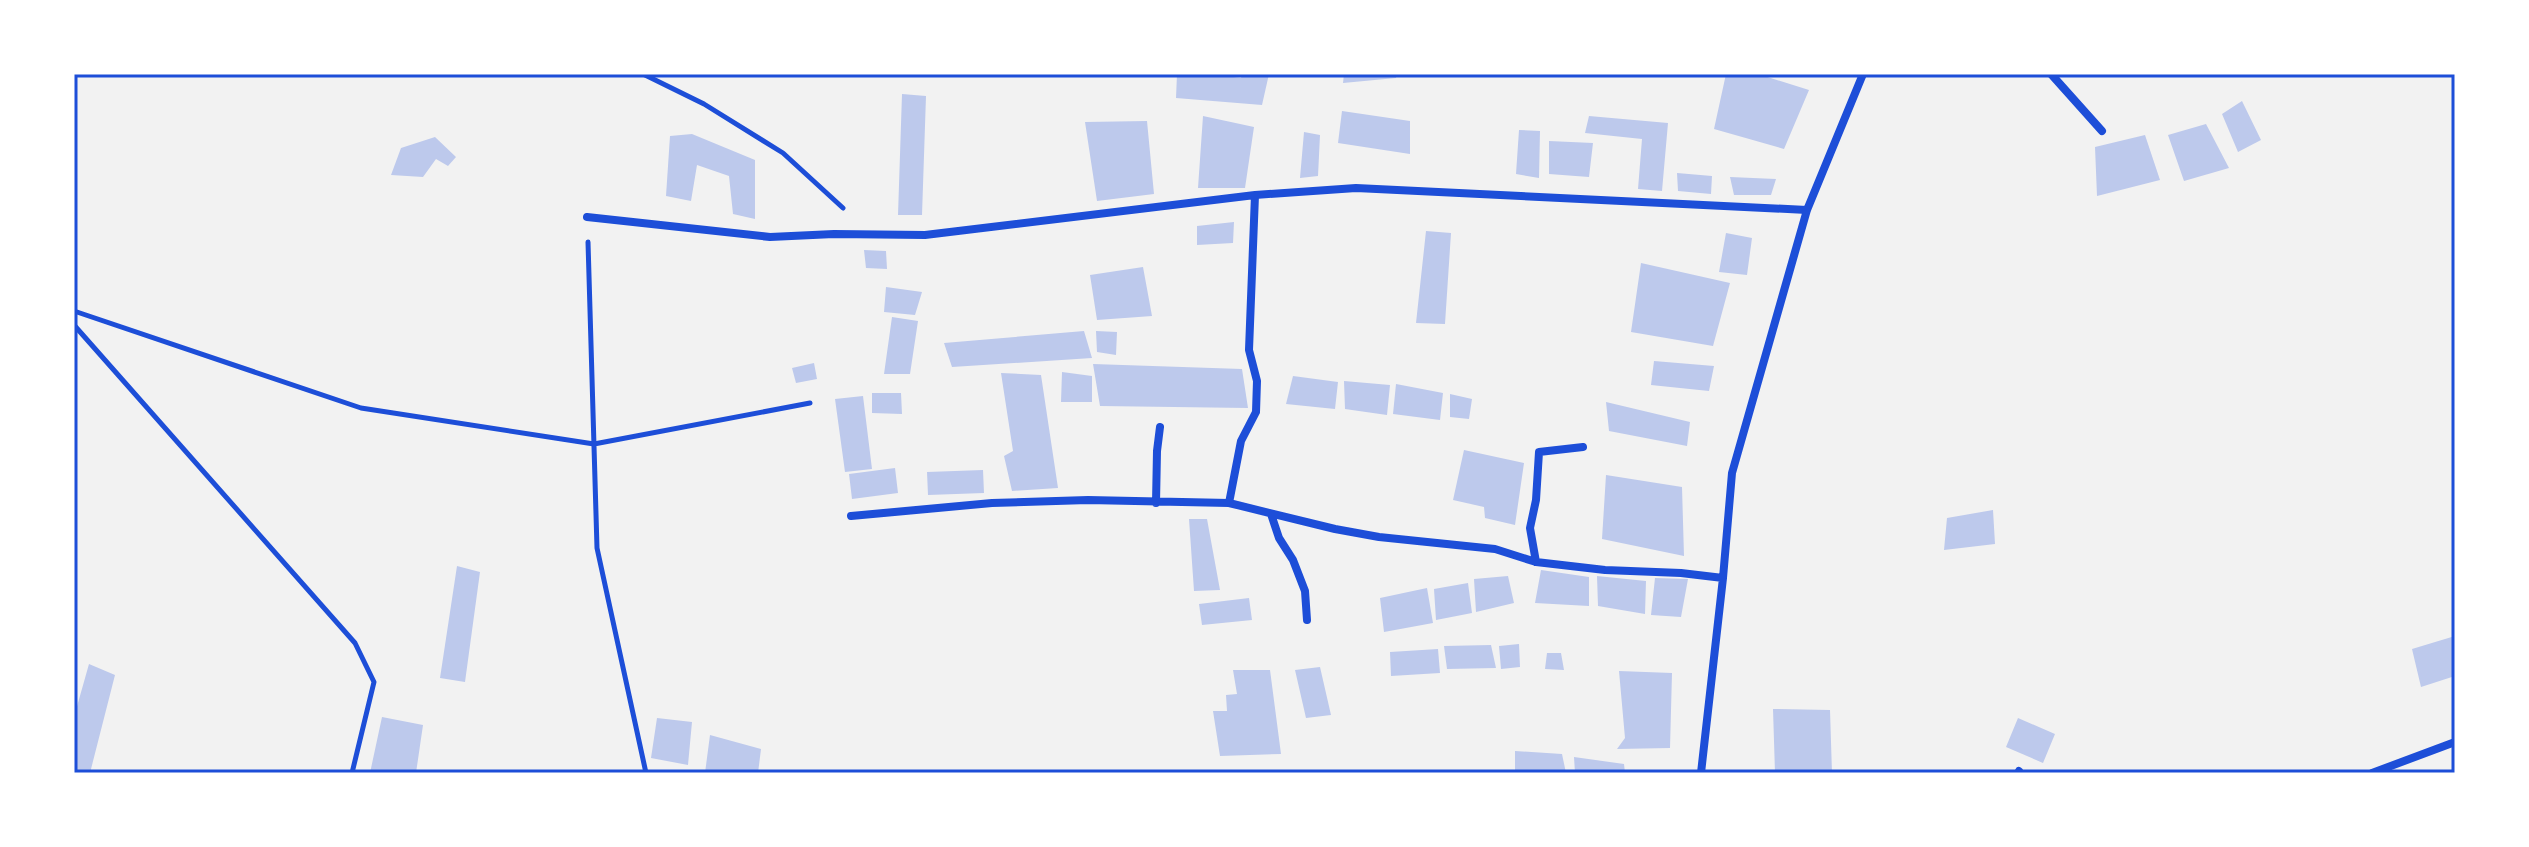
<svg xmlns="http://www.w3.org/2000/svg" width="2529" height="847" font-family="'Space Grotesk',sans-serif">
<rect width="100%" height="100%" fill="#f2f2f2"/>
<path fill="#bdc9ec" d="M1177,74H1210L1241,78L1242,74H1269L1262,105L1176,98Z
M1344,74H1397L1396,78L1343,83Z
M1726,74H1758L1809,90L1784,149L1714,129Z
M902,94L926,96L922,215H898Z
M2242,101L2261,140L2238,152L2222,114Z
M1342,111L1410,121V154L1338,143Z
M1203,116L1254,127L1245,188H1198Z
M1589,116L1668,123L1662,191L1638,189L1642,139L1585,133Z
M1147,121L1154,194L1097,201L1085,122Z
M2206,124L2229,168L2184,181L2168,135Z
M1519,130L1540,131L1539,178L1516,174Z
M1304,132L1320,135L1318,176L1300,178Z
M692,134L755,160V219L733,214L729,176L697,165L691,201L666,196L670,136Z
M2145,135L2160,180L2097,196L2095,147Z
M435,137L456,157L448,166L436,159L423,177L391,175L401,148Z
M1549,141L1593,143L1589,177L1549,174Z
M1677,173L1712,176L1711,194L1678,191Z
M1730,177L1776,179L1771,195H1734Z
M1234,222L1233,243L1197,245V226Z
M1426,231L1451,233L1445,324L1416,323Z
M1726,233L1752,238L1747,275L1719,272Z
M864,250L886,251L887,269L866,268Z
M1641,263L1730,283L1713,346L1631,332Z
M1143,267L1152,316L1097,320L1090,275Z
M886,287L922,292L915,315L884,312Z
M892,317L918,321L910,374H884Z
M1084,331L1092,358L952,367L944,343Z
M1096,331L1117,332L1116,355L1097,352Z
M1654,361L1714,366L1709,391L1651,385Z
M814,363L817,379L796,383L792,368Z
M1093,364L1242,369L1248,408L1100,406Z
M1062,372L1092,376V402H1061Z
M1001,373L1041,375L1058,488L1012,491L1004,456L1013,451Z
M1293,376L1338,382L1335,409L1286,404Z
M1344,381L1390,385L1387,415L1345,409Z
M1396,384L1443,393L1440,420L1393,414Z
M872,393H901L902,414L872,413Z
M1450,394L1472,399L1469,419L1450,417Z
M863,396L872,469L845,472L835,399Z
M1606,402L1690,422L1687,446L1609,431Z
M1464,450L1524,463L1515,525L1485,518L1484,507L1453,500Z
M895,468L898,493L852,499L849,474Z
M983,470L984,493L928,495L927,472Z
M1606,475L1682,487L1684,556L1602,539Z
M1993,510L1995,544L1944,550L1947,518Z
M1189,519H1207L1220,590L1194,591Z
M457,566L480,572L465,682L440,678Z
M1541,570L1589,577V606L1535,603Z
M1508,576L1514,603L1476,612L1474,579Z
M1597,576L1646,581L1645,614L1598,606Z
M1655,578L1688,579L1681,617L1651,615Z
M1468,583L1472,613L1436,620L1434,589Z
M1427,588L1433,623L1384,632L1380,598Z
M1249,598L1252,620L1202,625L1199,604Z
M2455,636V676L2421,687L2412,649Z
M1519,644L1520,667L1501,669L1499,646Z
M1491,645L1496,668L1447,669L1444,646Z
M1438,649L1440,673L1391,676L1390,652Z
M1547,653H1561L1564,670L1545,669Z
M89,664L115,675L90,773H74V717Z
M1320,667L1331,715L1306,718L1295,670Z
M1233,670H1270L1281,754L1220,756L1213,711H1227L1226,695L1237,694Z
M1619,671L1672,673L1670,748L1617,749L1625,738Z
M1773,709L1830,710L1832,773H1775Z
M382,717L423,725L416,773H370Z
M657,718L692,722L688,765L651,758Z
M2018,718L2055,734L2043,763L2006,747Z
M710,735L761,749L758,773H705Z
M1515,751L1562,754L1566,773H1515Z
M1574,757L1624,764L1625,773H1575Z"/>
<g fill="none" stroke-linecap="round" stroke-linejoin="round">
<path stroke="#1d4ed8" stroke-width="5" d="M643,74L704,104L783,153L843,208
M588,242L597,548L646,773
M74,311L361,408L594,444L810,403
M74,325L355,643L374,682L352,773"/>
<path stroke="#1d4ed8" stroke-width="8" d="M2051,74L2102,131
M587,217L770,237L834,234L925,235L1255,195L1356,188L1807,210
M1156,503L1157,451L1160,427
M1229,503L1241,441L1256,412L1257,381L1249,350L1255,195
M1271,514L1279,538L1293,560L1305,591L1307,620
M851,516L992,503L1088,500L1229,503L1335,529L1379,537L1495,549L1536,562L1605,570L1681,573L1723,578
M1536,562L1530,528L1536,500L1539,452L1583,447
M1701,773L1723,578L1732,473L1807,210L1863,74
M2018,773L2019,771
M2372,773L2455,742"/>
</g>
<rect width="2529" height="847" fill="none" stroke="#ffffff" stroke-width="152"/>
<rect x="76" y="76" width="2377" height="695" fill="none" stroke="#1d4ed8" stroke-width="3"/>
</svg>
